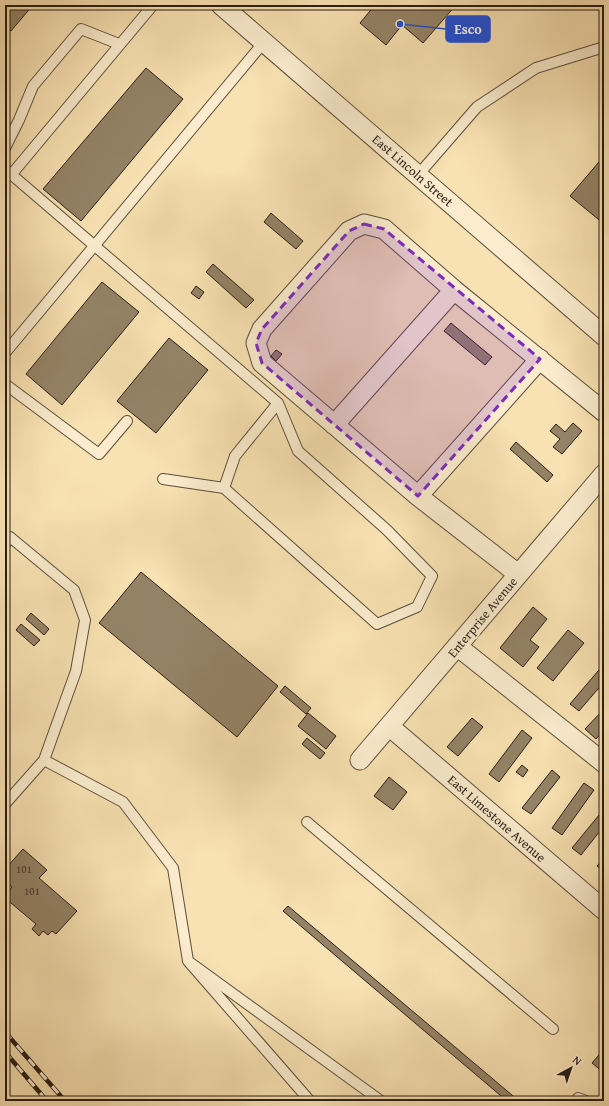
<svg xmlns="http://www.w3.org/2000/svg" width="609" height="1106" font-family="'Gentium Book Plus',serif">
<rect width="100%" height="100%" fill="#f8e1b2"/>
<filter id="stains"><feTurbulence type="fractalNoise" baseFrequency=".005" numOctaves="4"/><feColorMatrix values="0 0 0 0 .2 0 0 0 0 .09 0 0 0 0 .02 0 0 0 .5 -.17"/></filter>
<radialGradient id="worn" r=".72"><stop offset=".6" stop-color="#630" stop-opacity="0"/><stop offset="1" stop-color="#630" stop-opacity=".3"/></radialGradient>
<path fill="#948366" stroke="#281d14" d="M5,5H33L11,31L5,27Z
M375,5H380L384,8L386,5H456L423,43L402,25L386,45L360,23Z
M146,68L183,99L81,221L43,189Z
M604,156V224L570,196Z
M271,213L303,241L296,249L264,222Z
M213,264L254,300L246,308L206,272Z
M102,282L139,312L62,405L26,374Z
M196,286L204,292L199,299L191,293Z
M451,323L492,357L485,365L444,331Z
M169,338L208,370L156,433L117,401Z
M276,350L282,354L276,361L271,356Z
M573,423L582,431L562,454L553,447L560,439L550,431L556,424L565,432Z
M516,442L553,475L547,482L510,449Z
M141,572L278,686L237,737L99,623Z
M533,607L547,619L530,640L539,647L523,667L500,648Z
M31,613L49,629L44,635L26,619Z
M21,624L40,640L34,646L16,630Z
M568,630L584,643L553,681L537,668Z
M604,664V682L579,711L570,704Z
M285,686L311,708L306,714L280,692Z
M5,687L8,711H5Z
M604,709V730L596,739L585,729Z
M308,713L336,736L326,749L298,726Z
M472,718L483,727L458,756L447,747Z
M522,730L532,738L499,782L489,774Z
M307,738L325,753L320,759L302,744Z
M522,765L528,770L523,777L516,772Z
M552,770L560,777L531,814L522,808Z
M389,777L407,792L393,810L374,796Z
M584,783L594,790L562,835L552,828Z
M604,809V826L581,855L572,848Z
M23,849L47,870L39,878L77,911L56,934L52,931L48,935L43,931L39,936L32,929L36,924L5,898L12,887L5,881V869Z
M604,858V870L603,871L597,866Z
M288,906L519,1101H507L283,911Z
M604,1049V1073L592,1063Z"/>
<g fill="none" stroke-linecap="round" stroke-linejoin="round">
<defs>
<path id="service" d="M5,148L19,120L33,86L81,29L119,44
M5,169L278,403L298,451L387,530L432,576L417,607L377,624L224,488L235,456L278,403
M11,175L153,5
M418,175L477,107L536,68L604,47
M5,353L264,42
M5,384L99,454L127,421
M163,479L224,488
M5,544L10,537L74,590L85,620L76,671L44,760L5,804
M44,760L123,802L173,868L188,961
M307,822L553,1029
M310,1101L188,961L381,1101
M576,1101L578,1098L586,1101"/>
<path id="minor" d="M221,5L604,336
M334,425L454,290
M418,496L540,359
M518,574L418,496L262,363L256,343L262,329L349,231L364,224L384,229L454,290L604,412
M457,646L604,763
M389,726L604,910
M360,760L604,474"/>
</defs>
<use href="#service" stroke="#5c4e3c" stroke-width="12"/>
<use href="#minor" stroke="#5c4e3c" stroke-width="21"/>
<use href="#service" stroke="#faeccd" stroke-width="10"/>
<use href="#minor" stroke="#faeccd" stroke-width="19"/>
<defs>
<path id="rail" d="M5,1032L65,1101
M5,1052L47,1101"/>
</defs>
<use href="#rail" stroke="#281d14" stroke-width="4.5"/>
<use href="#rail" stroke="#faeccd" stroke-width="3" stroke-dasharray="9" stroke-linecap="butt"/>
</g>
<path fill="#7b2cbf" fill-opacity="0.2" stroke="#7b2cbf" stroke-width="3" stroke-dasharray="8 5" stroke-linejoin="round" d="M364,224L384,229L540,359L418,496L262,363L256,343L262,329L349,231Z"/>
<g text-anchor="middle" stroke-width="4" stroke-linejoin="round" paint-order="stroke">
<g font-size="11" fill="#433628">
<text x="24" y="873">101</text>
<text x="32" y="895">101</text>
</g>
<g font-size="13" fill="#281d14" stroke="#faeccd">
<text transform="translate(413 170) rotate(41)" y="5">East Lincoln Street</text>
<text transform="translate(482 617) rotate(-50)" y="5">Enterprise Avenue</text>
<text transform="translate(497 818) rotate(41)" y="5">East Limestone Avenue</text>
</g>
</g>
<path fill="none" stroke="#1d4ed8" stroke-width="1.5" d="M400 24L446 29"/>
<circle fill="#1d4ed8" stroke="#faeccd" stroke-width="1.5" cx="400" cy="24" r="4"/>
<rect fill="#1d4ed8" stroke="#1d4ed8" stroke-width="1.5" x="446" y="16" width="44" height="26" rx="4"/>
<g font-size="14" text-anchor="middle" font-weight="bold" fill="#fff">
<text x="468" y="34">Esco</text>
</g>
<rect width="609" height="1106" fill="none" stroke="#f8e1b2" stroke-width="20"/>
<rect x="6" y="6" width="597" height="1094" fill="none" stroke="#281d14" stroke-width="2"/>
<rect x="10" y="10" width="589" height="1086" fill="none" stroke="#281d14"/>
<g transform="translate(571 1068) rotate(40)" stroke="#faeccd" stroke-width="3" paint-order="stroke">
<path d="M0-3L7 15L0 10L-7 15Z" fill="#281d14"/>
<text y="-6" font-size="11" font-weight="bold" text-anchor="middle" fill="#281d14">N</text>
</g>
<rect width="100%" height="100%" filter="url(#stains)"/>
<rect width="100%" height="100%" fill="url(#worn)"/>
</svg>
